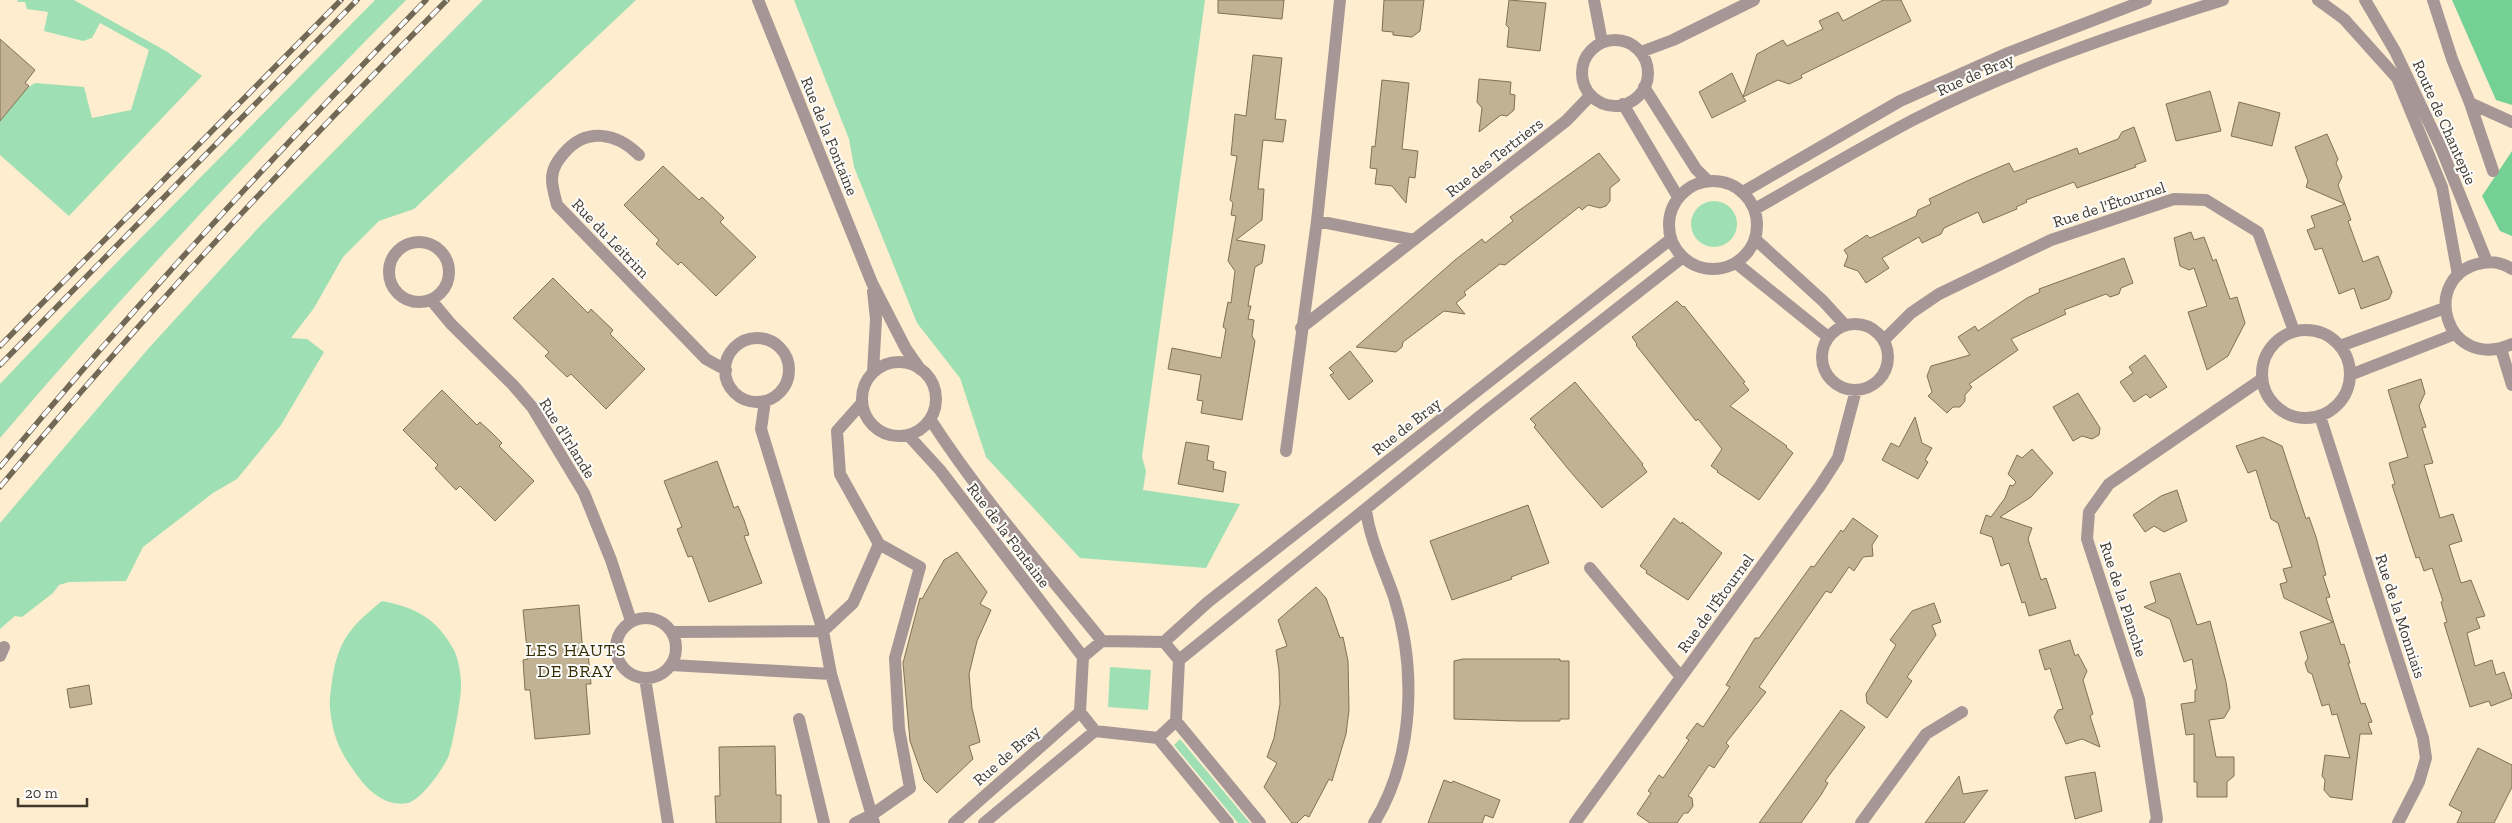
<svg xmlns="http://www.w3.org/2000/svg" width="2512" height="823" font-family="'Zilla Slab',serif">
<rect width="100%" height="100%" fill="#feedce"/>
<path fill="#9ee0b3" d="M17,0H74L166,51L202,76L69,216L0,155V105L35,83L84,87L92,118L131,110L149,50L100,23L92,38L83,41L44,31L48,12L27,9L25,2H18Z
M375,0H406C266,141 129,287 0,438V384L74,306Z
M483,0H636L414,209L379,221L343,257L314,308L291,338L307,339L324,352L281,425L237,479L213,493L143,547L126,581L69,582L59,585L53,593L22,617L15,616L0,629V523L148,349L260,226Z
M794,0H1205L1142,457L1146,471L1143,490L1240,504L1206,568L1080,558L986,457L960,378L917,323L854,167L849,139Z
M1691 224a23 23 0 1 1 46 0a23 23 0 1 1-46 0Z
M382,601C417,608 436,618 454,650C458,658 461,674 461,684C462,695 453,743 449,755C444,768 422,799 408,803C389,807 371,794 360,779C341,754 333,739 330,708C329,699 331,690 332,681C338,640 351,626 382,601Z
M1110,667L1151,670L1148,710L1108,707Z
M1180,739L1250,823H1238L1174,745Z"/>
<path fill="#74d195" d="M2452,0H2512V105L2496,100Z
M2512,151V236L2500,231L2482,196Z"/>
<path fill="#c2b294" stroke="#817156" d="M1218,0H1284L1282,19L1218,13Z
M1384,0H1424L1420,31L1412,37L1393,35V32L1382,31Z
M1509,0L1546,3L1540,51L1507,47L1509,28L1506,25Z
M1883,0H1901L1911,21L1801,75L1802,78L1789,84L1778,80L1743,97L1746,101L1712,118L1699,92L1732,73L1743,97L1757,54L1783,40L1787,46L1823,29L1819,21L1838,12L1843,21Z
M0,39L35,70L25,83L29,86L0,121Z
M1253,55L1282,58L1275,119L1286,120L1283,142L1263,140L1258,189H1264L1262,220L1236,240L1265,245L1262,263L1255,267L1248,306H1251L1248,319L1254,320L1252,336L1255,341L1242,420L1201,413L1203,401L1197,400L1201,375L1168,369L1172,348L1221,358L1226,329L1223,327L1228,302L1231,303L1235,271L1228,261L1236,216L1231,215L1233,203L1230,200L1237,156L1231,155L1235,114L1246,116Z
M1479,79L1511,82L1510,94L1515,95L1514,110L1507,116L1501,115L1479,132L1482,108L1477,102Z
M1382,80L1409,83L1402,149L1418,151L1415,178L1409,177L1406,203L1392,186L1375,184L1377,169L1370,168L1372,146L1375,147Z
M2210,91L2221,131L2176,141L2166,104Z
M2239,102L2280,113L2272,146L2231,136Z
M2134,127L2146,161L2135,165L2136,167L2077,188L2074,182L2026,200L2027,202L2016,207L2017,209L1983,223L1978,212L1944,228L1941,234L1922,243L1919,237L1882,258L1889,268L1866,283L1858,271L1844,266L1848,256L1844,250L1867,235L1870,238L1916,216L1918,210L1931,204L1929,199L1967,181L2009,163L2014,172L2077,148L2079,154L2118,139L2122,132Z
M2327,134L2338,159L2336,163L2342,177L2338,185L2345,204L2306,187L2308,181L2295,147Z
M1599,153L1620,180L1610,188V201L1606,206L1600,208L1588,205L1582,210L1579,207L1505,265L1500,264L1464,292L1466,295L1456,303L1465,314L1444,311L1403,342L1402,347L1396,352L1356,347L1455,260L1482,239L1485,243L1513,221L1510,217Z
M663,166L699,200L702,197L724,218L720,222L756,257L716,296L681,262L678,265L656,244L659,240L624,205Z
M2345,204L2351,220L2348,221L2363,262L2378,256L2392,292L2389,299L2361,309L2354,288L2339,294L2322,248L2315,250L2307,230L2315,227L2311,216Z
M2191,232L2194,240L2204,237L2213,261L2216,259L2230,299L2237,297L2245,323L2228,356L2207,370L2188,312L2207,306L2194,268L2189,270L2180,266L2174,238Z
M2124,258L2133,283L2121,288L2119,294L2110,297L2106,294L2064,310L2066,314L2011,339L2018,350L1969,384L1972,387L1965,395V401L1960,407H1953L1947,413L1928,396L1932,392L1927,376L1931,366L1970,355L1958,337L1975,326L1978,331L2027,298L2040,292L2039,289Z
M553,278L588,313L591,309L613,330L610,334L645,369L606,409L571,374L567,377L545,356L549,352L513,318Z
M1677,301L1683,307L1684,306L1745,382L1743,383L1749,390L1730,406L1787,446L1786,447L1793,453L1759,500L1717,472L1718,471L1711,466L1722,449L1698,419L1696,421L1636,345L1637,344L1632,337Z
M1350,351L1373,381L1349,400L1330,375L1334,373L1329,368Z
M2145,355L2167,387L2150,398L2146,394L2134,402L2120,382L2133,373L2129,367Z
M2421,379L2425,393L2419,406L2426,427L2422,428L2433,463L2424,465L2440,518L2453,514L2462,541L2449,545L2461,583L2471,580L2485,616L2476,618L2480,628L2467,633L2475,666L2492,660L2496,675L2504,672L2512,696V698L2491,706L2489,701L2470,707L2444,623L2447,622L2441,602L2443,601L2432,568L2424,571L2419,557L2416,558L2392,485L2395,484L2389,463L2408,457L2388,390Z
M1575,382L1643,464L1642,465L1647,472L1602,508L1569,470L1534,427L1536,425L1530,419Z
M442,390L477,425L480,422L492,433L502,443L499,446L534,481L495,521L460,486L456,490L435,468L438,465L403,430Z
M2078,393L2100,428L2099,435L2092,439L2082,436L2073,441L2053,407Z
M1915,417L1922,443L1932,448L1925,460L1928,462L1918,479L1882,460L1891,443L1899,447Z
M2263,437L2282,446L2306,519L2309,517L2316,537L2326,575L2323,576L2330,597L2326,598L2341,645L2344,644L2350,663H2348L2361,704L2365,703L2372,722L2368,723L2372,734H2360L2352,800L2330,797L2324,790L2325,780L2322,776L2325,755L2350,758L2337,714L2332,715L2329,704L2322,706L2312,674L2308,672L2305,663L2308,658L2300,632L2333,622L2284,598L2280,584L2287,582L2283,569L2292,567L2278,523L2271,519L2256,470L2248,473L2236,446Z
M1186,442L1209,446L1207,460L1214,462L1213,469L1226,472L1223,492L1178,484Z
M2032,449L2053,473L2031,497L2000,517L2032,528L2028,539L2041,580L2046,578L2056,608L2029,616L2025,602L2022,603L2009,563L2001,566L1992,537L1980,533L1986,515L1991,517L2005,498L2010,485L2013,486L2016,482L2008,474L2017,455L2022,458Z
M717,461L734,508L738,506L744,520L749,535L744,536L762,583L709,602L692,556L688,557L677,529L682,527L664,481Z
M2177,490L2187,521L2164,532L2154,526L2145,532L2133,515L2161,496Z
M1528,505L1549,563L1511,577L1512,579L1452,600L1430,541Z
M1674,518L1681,524L1682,522L1722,553L1688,600L1646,573L1647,571L1640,566Z
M1853,518L1878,536L1872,545L1873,556L1863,557L1854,571L1849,567L1831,593L1826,591L1759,687L1766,692L1726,743L1729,746L1714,768L1709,765L1688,796L1692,798L1693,806L1688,813H1684L1677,823H1650L1637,814L1651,793L1648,791L1659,775L1663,778L1689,740L1686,738L1697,723L1703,727L1730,687L1726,685L1755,638H1759L1811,566L1814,567L1841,530L1843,532Z
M957,552L987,592L980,604L991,610L977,641L969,674L972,708L980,742L969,746L973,759L937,793L924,780L910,741L903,663L920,598L922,599L944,560Z
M2180,573L2197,625L2210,621L2226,682L2230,708L2224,718L2209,720L2216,757H2234V776L2227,782V797H2197V782H2194V734L2186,735L2181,704L2195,702V690L2197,689L2192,659L2184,662L2170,619L2144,607L2156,602L2150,582Z
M1316,587L1326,598L1340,638L1343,637L1348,661L1349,710L1346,734L1332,781L1329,779L1309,817L1305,815L1297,823H1292L1264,787L1277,763L1267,757L1274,738L1280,704L1279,670L1276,650L1287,646L1278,620Z
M1934,603L1941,622L1932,625L1936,635L1907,677L1912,681L1887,718L1867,703L1866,694L1896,645L1890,640L1912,611Z
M579,605L583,654L588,653L591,684H586L590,734L535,739L530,690H525L523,660L528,659L523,610Z
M2070,640L2075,656L2078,654L2087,671L2083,680L2093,714L2090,716L2100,747L2082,739L2066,744L2054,717L2058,710L2063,709L2050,668L2045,670L2039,650Z
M1463,659H1560V661H1569V719H1560V721H1519L1454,719V661Z
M89,685L92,704L70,708L67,689Z
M1841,710L1865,727L1825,781L1828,783L1821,795L1801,823H1759Z
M775,746L776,795H781V823H716L715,796H720L719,747Z
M2478,748L2512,765V787L2494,823H2457L2462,812L2449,805Z
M2095,772L2102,811L2075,819L2065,777Z
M1959,776L1963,794L1988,790L1964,823H1925Z
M1444,780L1452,783L1453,781L1500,800L1493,818L1485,815L1482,823H1428Z"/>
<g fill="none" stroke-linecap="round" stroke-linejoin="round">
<path stroke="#a79696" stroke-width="12" d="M758,0L872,283L906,349L920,369
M1594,0L1602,42
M2318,0L2344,19L2397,78L2442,187L2458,275
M2365,0L2395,51L2441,148L2487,262
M2433,0L2452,59L2470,103L2493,171
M1582 73a33 33 0 1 1 66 0a33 33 0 1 1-66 0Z
M1641,52L1673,40L1754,0
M1644,87L1696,169L1708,181
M2470,103L2512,122
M1623,104L1678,197
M639,155C617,133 587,127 565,152C558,160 552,168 552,179C552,188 555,196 557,205L706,359L726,370
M1669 225a44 44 0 1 1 88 0a44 44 0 1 1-88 0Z
M1743,192L1900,101L2008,53L2146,0
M1755,209C1808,179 1860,148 1913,120C2012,69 2118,33 2223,0
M1317,221L1414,240
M1755,239L1823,301L1845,325
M389 272a30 30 0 1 1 60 0a30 30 0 1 1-60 0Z
M1736,263L1828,337
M2512,269C2503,263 2492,261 2482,263C2418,275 2445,374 2512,344
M431,300L451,324L513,385L532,407L584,493L611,560L631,621
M1822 357a33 33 0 1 1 66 0a33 33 0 1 1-66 0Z
M1301,328L1566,121L1591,95
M2262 374a44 44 0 1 1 88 0a44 44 0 1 1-88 0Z
M725 370a32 32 0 1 1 64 0a32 32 0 1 1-64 0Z
M1884,340L1911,313L1939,294L2051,240L2174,199L2206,200L2258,232L2294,331
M2340,346L2445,308
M2501,349L2512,385
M862 399a37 37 0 1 1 74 0a37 37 0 1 1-74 0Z
M873,372L876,319L873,291
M2350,375L2455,334
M765,401L761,429L823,631L831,674L874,823
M2320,416L2423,738L2426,758L2419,782L2398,823
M930,419C981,498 1043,568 1102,641
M908,435L940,470L1083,657
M1286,451L1317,221L1340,0
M1366,510C1370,540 1384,568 1394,597C1417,669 1414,758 1374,823
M1590,568L1681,677
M616 648a30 30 0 1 1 60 0a30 30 0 1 1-60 0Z
M672,632L823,631L853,603L879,544L840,474L837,431L861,404
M1102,641L1164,642L1179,660L1176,721L1158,738L1095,731L1080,712L1083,657Z
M1164,642L1208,602L1671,239
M0,656L4,647
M1179,660L1484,413L1683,257
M671,665L831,674
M645,678L668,823
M799,719L824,823
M1176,721L1260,823
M1158,738L1228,823
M855,823L873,814L910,788L899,729L895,658L920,567L879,544
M954,823L1080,712
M984,823L1095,731
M1575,823L1820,486L1838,458L1856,390
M1861,823L1926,734L1962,712
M2155,823L2157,819L2139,699L2087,539L2089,512L2109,484L2262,379"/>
<defs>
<path id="rail" d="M0,346L341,0
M0,365L357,0
M0,467C135,305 278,150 426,0
M0,487C141,318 292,156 447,0"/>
</defs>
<use href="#rail" stroke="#726856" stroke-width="5.5"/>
<use href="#rail" stroke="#fcfcfc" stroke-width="4" stroke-dasharray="11" stroke-linecap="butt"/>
</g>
<g text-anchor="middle" stroke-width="4" stroke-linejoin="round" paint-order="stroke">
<g font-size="16" fill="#40392c" stroke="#fcfcfc">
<text transform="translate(1975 74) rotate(-24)" y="6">Rue de Bray</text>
<text transform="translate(2445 122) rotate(66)" y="6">Route de Chantepie</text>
<text transform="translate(830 136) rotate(68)" y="6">Rue de la Fontaine</text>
<text transform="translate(1494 157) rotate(-38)" y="6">Rue des Tertriers</text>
<text transform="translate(2109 204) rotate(-18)" y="6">Rue de l'Étournel</text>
<text transform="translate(611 238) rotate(46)" y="6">Rue du Leitrim</text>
<text transform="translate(1406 426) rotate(-38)" y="6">Rue de Bray</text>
<text transform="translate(568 438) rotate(58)" y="6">Rue d'Irlande</text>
<text transform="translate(1009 535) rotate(53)" y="6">Rue de la Fontaine</text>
<text transform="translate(2124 599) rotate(72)" y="6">Rue de la Planche</text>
<text transform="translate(1715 603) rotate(-54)" y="6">Rue de l'Étournel</text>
<text transform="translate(2401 616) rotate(72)" y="6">Rue de la Monniais</text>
<text transform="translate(1006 755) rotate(-41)" y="6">Rue de Bray</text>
</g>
<g font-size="18" letter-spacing="1" fill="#372d02" stroke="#fcfcfc">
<text x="576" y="656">LES HAUTS<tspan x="576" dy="21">DE BRAY</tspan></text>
</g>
</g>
<path d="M18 798v8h69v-8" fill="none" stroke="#40392c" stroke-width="2.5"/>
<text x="25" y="798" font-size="15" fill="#40392c" stroke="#fcfcfc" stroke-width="4" paint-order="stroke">20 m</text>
</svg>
